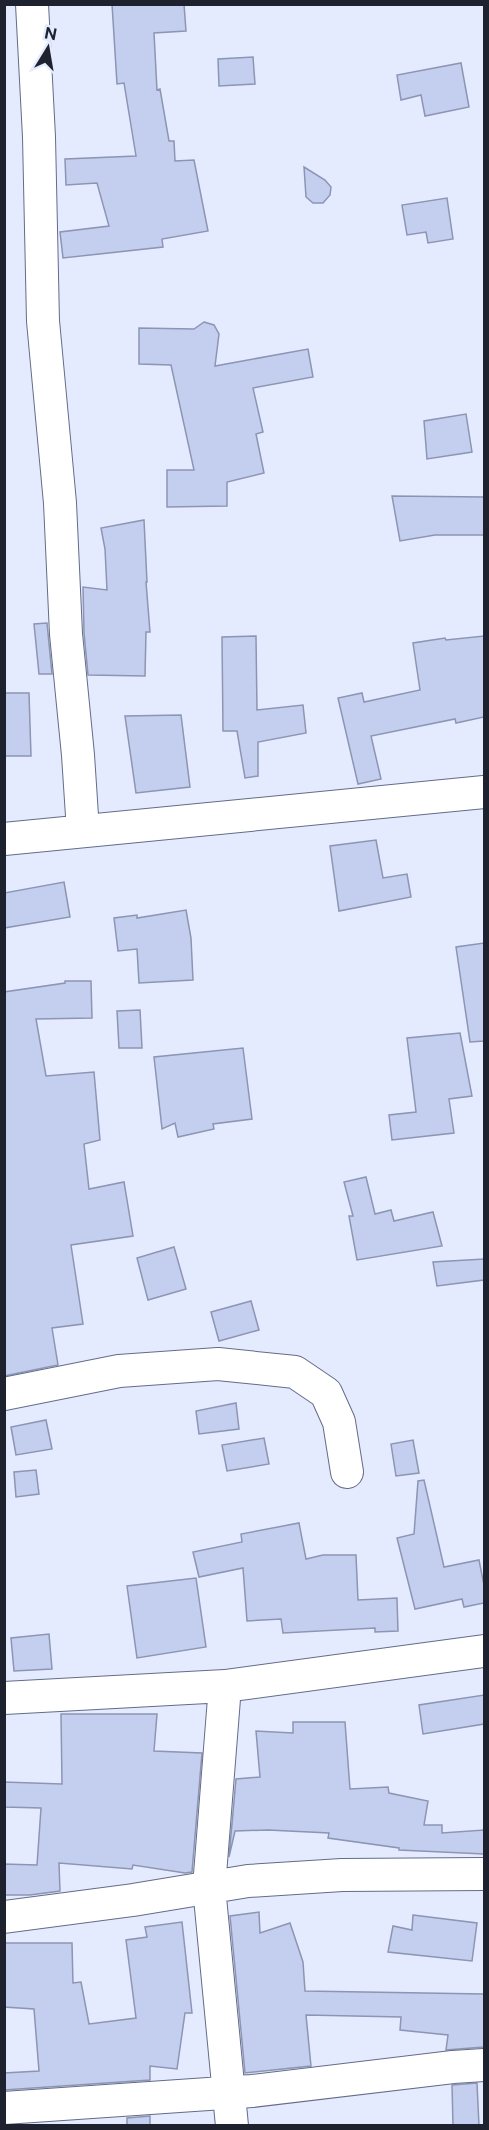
<svg xmlns="http://www.w3.org/2000/svg" width="489" height="2130" font-family="'Public Sans',sans-serif">
<rect width="100%" height="100%" fill="#e5ebff"/>
<path fill="#c4ceee" stroke="#8c95b3" stroke-width="1.5" d="M112,4H184L186,31L154,33L157,90L160,89L169,141H174L175,161L194,160L208,231L162,239L163,247L63,258L60,232L109,226L97,183L66,185L65,159L136,156L124,83L117,84Z
M253,57L255,84L219,86L218,59Z
M461,63L469,107L425,116L421,95L401,100L397,75Z
M304,167L325,180L331,187L330,195L323,203H313L306,197Z
M447,198L453,239L428,243L426,232L407,235L402,205Z
M204,322L214,325L219,334L215,366L308,349L313,377L253,388L263,432L256,434L264,473L227,482V506L167,507V470H194L171,365L139,364V328L194,329Z
M466,414L472,452L427,459L424,421Z
M392,496L484,497V535H435L400,541Z
M144,520L147,582H146L150,632H146L145,676L88,675L84,633L83,587L107,590L105,549L101,528Z
M47,623L52,674H39L34,624Z
M256,636L257,710L303,705L306,733L258,742V776L245,778L237,731H223L222,637Z
M484,636V717L456,723L455,719L371,736L381,779L358,784L338,698L362,693L364,702L420,690L413,643L445,638L446,640Z
M4,693H29L31,756H4Z
M181,715L190,787L136,793L125,716Z
M376,840L383,878L407,874L411,897L339,911L330,846Z
M64,882L70,917L4,928V893Z
M186,910L191,938L193,980L139,983L137,949L118,951L114,918L137,915V918Z
M484,943V1041L470,1042L456,947Z
M65,981H91L92,1018L36,1019L46,1076L94,1072L100,1140L84,1144L89,1189L124,1182L133,1236L71,1245L83,1324L52,1328L58,1365L4,1376V992L65,983Z
M140,1010L142,1048H119L117,1011Z
M460,1033L472,1096L449,1099L454,1133L392,1140L389,1115L416,1112L407,1038Z
M243,1048L252,1119L213,1124L214,1129L178,1137L175,1123L162,1129L154,1057Z
M366,1177L375,1214L391,1210L394,1221L433,1212L442,1246L357,1260L349,1216H353L344,1182Z
M174,1247L186,1289L148,1300L137,1258Z
M484,1259V1280L437,1286L433,1262Z
M251,1301L259,1330L219,1341L211,1312Z
M236,1403L239,1429L199,1434L196,1411Z
M46,1420L52,1449L16,1455L11,1427Z
M264,1438L269,1464L227,1471L222,1445Z
M413,1440L419,1473L396,1476L391,1444Z
M36,1470L39,1494L16,1497L14,1472Z
M424,1480L444,1567L479,1560L484,1585V1603L464,1607L462,1599L415,1609L397,1538L414,1534L418,1481Z
M299,1523L306,1559L323,1555H356L358,1600L397,1598L398,1631L375,1632V1628L283,1633L281,1619L247,1621L243,1568L199,1577L193,1552L242,1542L241,1534Z
M196,1578L206,1647L137,1658L127,1586Z
M49,1634L52,1669L14,1671L11,1638Z
M484,1695V1724L423,1734L419,1705Z
M61,1714H157L154,1751L202,1753L192,1872L185,1873L133,1865L132,1869L59,1863L60,1891L30,1895H4V1864L37,1865L41,1808L4,1807V1782L62,1784Z
M293,1722H345L350,1789L388,1787L389,1793L428,1801L424,1825H442V1833L484,1830V1854L399,1850V1848L328,1838L329,1833L268,1830L235,1831L229,1857L236,1779L260,1777L256,1731L293,1733Z
M259,1912L260,1933L290,1923L303,1962L305,1991L484,1994V2047L446,2050L448,2035L400,2030L401,2017L306,2015L311,2066L245,2073L230,1916Z
M413,1915L477,1923L472,1961L388,1952L393,1926L412,1930Z
M182,1922L192,2013H185L177,2069L150,2066V2080L4,2090V2073L39,2071L34,2009L4,2007V1943H72L73,1983L81,1982L89,2024L136,2018L126,1940L147,1937L145,1927Z
M477,2083L479,2126H453L452,2085Z
M150,2116V2126H127V2118Z"/>
<g fill="none" stroke-linecap="round" stroke-linejoin="round">
<defs>
<path id="minor" d="M32,4L39,137L43,321L60,503L66,634L78,755L83,831
M4,839L484,792
M4,1394L119,1371L218,1364L295,1372L326,1393L339,1422L347,1472
M225,1686L209,1887L232,2126
M4,1698L225,1686L484,1651
M4,1917L133,1900L248,1881L342,1875L484,1874
M4,2108L252,2091L453,2067L484,2065"/>
</defs>
<use href="#minor" stroke="#636c88" stroke-width="34"/>
<use href="#minor" stroke="#fff" stroke-width="32"/>
</g>
<rect width="489" height="2130" fill="none" stroke="#1e222e" stroke-width="12"/>
<g transform="translate(48 48) rotate(11)" stroke="#e5ebff" stroke-width="4.5" paint-order="stroke">
<path d="M0-4.5L10 22L0 15L-10 22Z" fill="#1e222e"/>
<text y="-9" font-size="16" font-weight="bold" text-anchor="middle" fill="#1e222e">N</text>
</g>
</svg>
